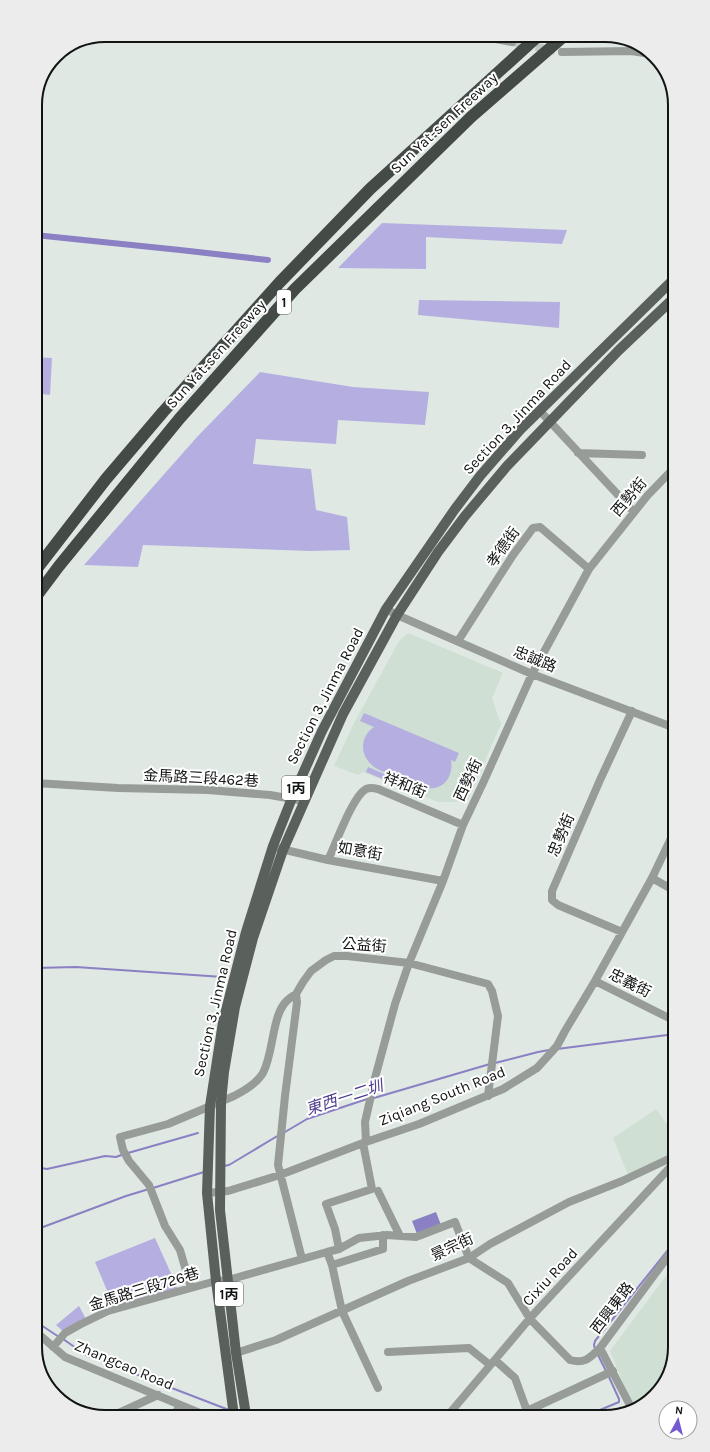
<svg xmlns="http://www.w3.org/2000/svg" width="710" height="1452" font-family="Karla,'Noto Sans TC',sans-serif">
<rect width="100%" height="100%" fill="#dfe8e2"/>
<path fill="#cfdfd3" d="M408,633L503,673L492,698L501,724L468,800L453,802H438L363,772L358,775L334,766L353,725L399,641Z
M656,1109L666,1123L672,1120L675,1123V1155L629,1177L613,1138Z
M675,1264V1348L663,1386L634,1410L610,1351Z"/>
<path fill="#b5afe1" d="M382,223L567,230L562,244L426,237V269L338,268Z
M419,300L560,302L559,328L418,315Z
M35,357L52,358L50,395L35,393Z
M260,372L353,387L429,392L425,425L338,420L336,444L256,439L253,464L311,469L316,510L347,517L350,550L310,551L143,545L138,567L84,565L197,437Z
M364,713L459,753L455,762L451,760C454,779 441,793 422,787C413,785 404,780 396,776C387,773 375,770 369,762C359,751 362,735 374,727L360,721Z
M368,767L422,790L420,795L366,772Z
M155,1238L178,1289L114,1307L95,1262Z
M79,1306L86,1319L64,1332L56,1325Z"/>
<path fill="#8a80c3" d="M436,1212L441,1225L417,1234L412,1221Z"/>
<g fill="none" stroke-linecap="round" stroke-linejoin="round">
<path stroke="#8a80c3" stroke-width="2" d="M35,968L76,967L223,977
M557,1049L675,1034
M495,1063L538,1052L549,1050
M374,1098L490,1064
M285,1132L307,1119L367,1099
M128,1153L198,1133
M224,1166L229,1165L279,1135
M35,1167L47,1169L105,1156L116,1157L124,1154
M153,1188L204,1172
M35,1230L126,1196L149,1189
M35,1321L59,1337
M63,1339L86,1355L229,1410
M595,1349L594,1345L595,1341L668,1250
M597,1353L607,1373
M595,1412L619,1402V1399L609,1377"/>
<path stroke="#8a80c3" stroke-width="6" d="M35,235L180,250L268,260"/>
<path stroke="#c0c8c3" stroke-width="8" stroke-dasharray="8 4" stroke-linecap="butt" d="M512,42L562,52"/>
<path stroke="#989c99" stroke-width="8" d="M479,36L512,42
M562,52L631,51L651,54
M540,411L634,512
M578,453L642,455
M386,609L397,615L532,674L675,728
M458,641L513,555L533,528L540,527L589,569
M35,783L118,788L208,790L270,795L304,801
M277,848L328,860L443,881
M328,860C336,844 352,797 366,789C371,787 374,788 378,789L463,825
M652,878L675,891
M622,932L558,905L552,900V891L600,780L632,711
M595,981L675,1021
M366,1142L365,1122L375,1078L395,1004L409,963L443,881L463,825L483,783L532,674L589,569L647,496L675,467
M378,1191L400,1236
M207,1193L228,1191L280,1175L363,1143L419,1124L503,1089L537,1068L557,1046L565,1031L595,981L652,878L675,830
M339,1249L335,1229L326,1204L372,1189L363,1143
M327,1252L332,1265L342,1311L378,1388
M302,1259L278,1165L285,1096L297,1002L296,994L303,982L311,971L326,960L334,956H347L409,963L488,984L492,991L498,1016L488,1096
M332,1265L383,1249V1235
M191,1288L180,1250L165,1226L149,1185L129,1161L123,1150L120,1137L168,1124L234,1096C244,1091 257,1083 263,1073C273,1054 272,1020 284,1004C287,1000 291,997 296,994
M35,1331L65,1357L207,1416
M53,1347L65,1333L81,1324L108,1311L216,1281L228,1280L327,1252L339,1249L359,1238L387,1235L416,1237L455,1222L469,1258L508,1283L530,1319L570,1360C585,1364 590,1358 600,1348
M388,1352L469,1348L490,1365
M236,1353L276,1340L408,1281L469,1258L490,1244L569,1202L622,1181L675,1156
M495,1360L515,1378L527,1411L613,1371
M633,1411L600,1348L675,1247
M449,1414L531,1317L675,1162
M174,1416L180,1405
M110,1417L158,1395"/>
<path stroke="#5a605b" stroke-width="10" d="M246,1415L236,1353L220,1210L221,1102L224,1072L235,1007L253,938L283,850L343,714L397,615L438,552L465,516L507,466L619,350L675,297
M234,1416L216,1281L207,1193L210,1106L223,1022L246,932L273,846L292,798L322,731L386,609L455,509L480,476L520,430L675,278"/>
<path stroke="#444b46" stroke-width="12" d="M35,571L106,479L163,412L280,282L370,189L538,36
M35,598L59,566L180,418L295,289L471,117L564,36"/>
</g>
<g text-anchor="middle" stroke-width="4" stroke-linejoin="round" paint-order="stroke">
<g fill="#fff" stroke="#585a59" stroke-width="1">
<rect x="277" y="290" width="14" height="24" rx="3"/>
<rect x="282" y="776" width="28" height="24" rx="3"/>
<rect x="215" y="1282" width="28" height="24" rx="3"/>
</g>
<g font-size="14" font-weight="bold" fill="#111412">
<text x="284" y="307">1</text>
<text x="296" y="793">1丙</text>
<text x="229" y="1299">1丙</text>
</g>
<g font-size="15" fill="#111412" stroke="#fff">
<text transform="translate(444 123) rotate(-43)" y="5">Sun Yat-sen Freeway</text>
<text transform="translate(216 354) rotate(-48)" y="5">Sun Yat-sen Freeway</text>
<text transform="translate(517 417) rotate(-47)" y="5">Section 3, Jinma Road</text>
<text transform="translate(629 497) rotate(-50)" y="5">西勢街</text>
<text transform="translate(503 547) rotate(-55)" y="5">孝德街</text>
<text transform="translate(535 659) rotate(22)" y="5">忠誠路</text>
<text transform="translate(325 696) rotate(-63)" y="5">Section 3, Jinma Road</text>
<text transform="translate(201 778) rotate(3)" y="5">金馬路三段462巷</text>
<text transform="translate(468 780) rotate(-65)" y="5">西勢街</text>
<text transform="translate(405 785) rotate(22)" y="5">祥和街</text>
<text transform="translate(561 835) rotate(-67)" y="5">忠勢街</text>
<text transform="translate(360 851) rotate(10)" y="5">如意街</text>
<text transform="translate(364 945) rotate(4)" y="5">公益街</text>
<text transform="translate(630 983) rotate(27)" y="5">忠義街</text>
<text transform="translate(215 1003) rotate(-77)" y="5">Section 3, Jinma Road</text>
<text transform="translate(442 1096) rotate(-22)" y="5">Ziqiang South Road</text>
<text transform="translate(452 1247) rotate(-25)" y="5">景宗街</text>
<text transform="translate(550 1277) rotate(-47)" y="5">Cixiu Road</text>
<text transform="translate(144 1289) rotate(-17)" y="5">金馬路三段726巷</text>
<text transform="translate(612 1308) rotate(-53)" y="5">西興東路</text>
<text transform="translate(124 1365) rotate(23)" y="5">Zhangcao Road</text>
</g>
<g font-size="16" font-style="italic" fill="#4e3c8d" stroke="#fff">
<text transform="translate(344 1097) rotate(-18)" y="6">東西一二圳</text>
</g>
</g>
<path d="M0 0H710V1452H0ZM105 42H605A63 63 0 0 1 668 105V1347A63 63 0 0 1 605 1410H105A63 63 0 0 1 42 1347V105A63 63 0 0 1 105 42Z" fill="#ececec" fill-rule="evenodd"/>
<path fill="none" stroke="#111412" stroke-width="2" d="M105 42H605A63 63 0 0 1 668 105V1347A63 63 0 0 1 605 1410H105A63 63 0 0 1 42 1347V105A63 63 0 0 1 105 42Z"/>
<g transform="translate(678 1420) rotate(7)"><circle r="19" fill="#ffffff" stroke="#a0a1a0"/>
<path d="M0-3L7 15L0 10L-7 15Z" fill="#7458d2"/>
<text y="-6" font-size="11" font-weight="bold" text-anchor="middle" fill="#111412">N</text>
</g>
</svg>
